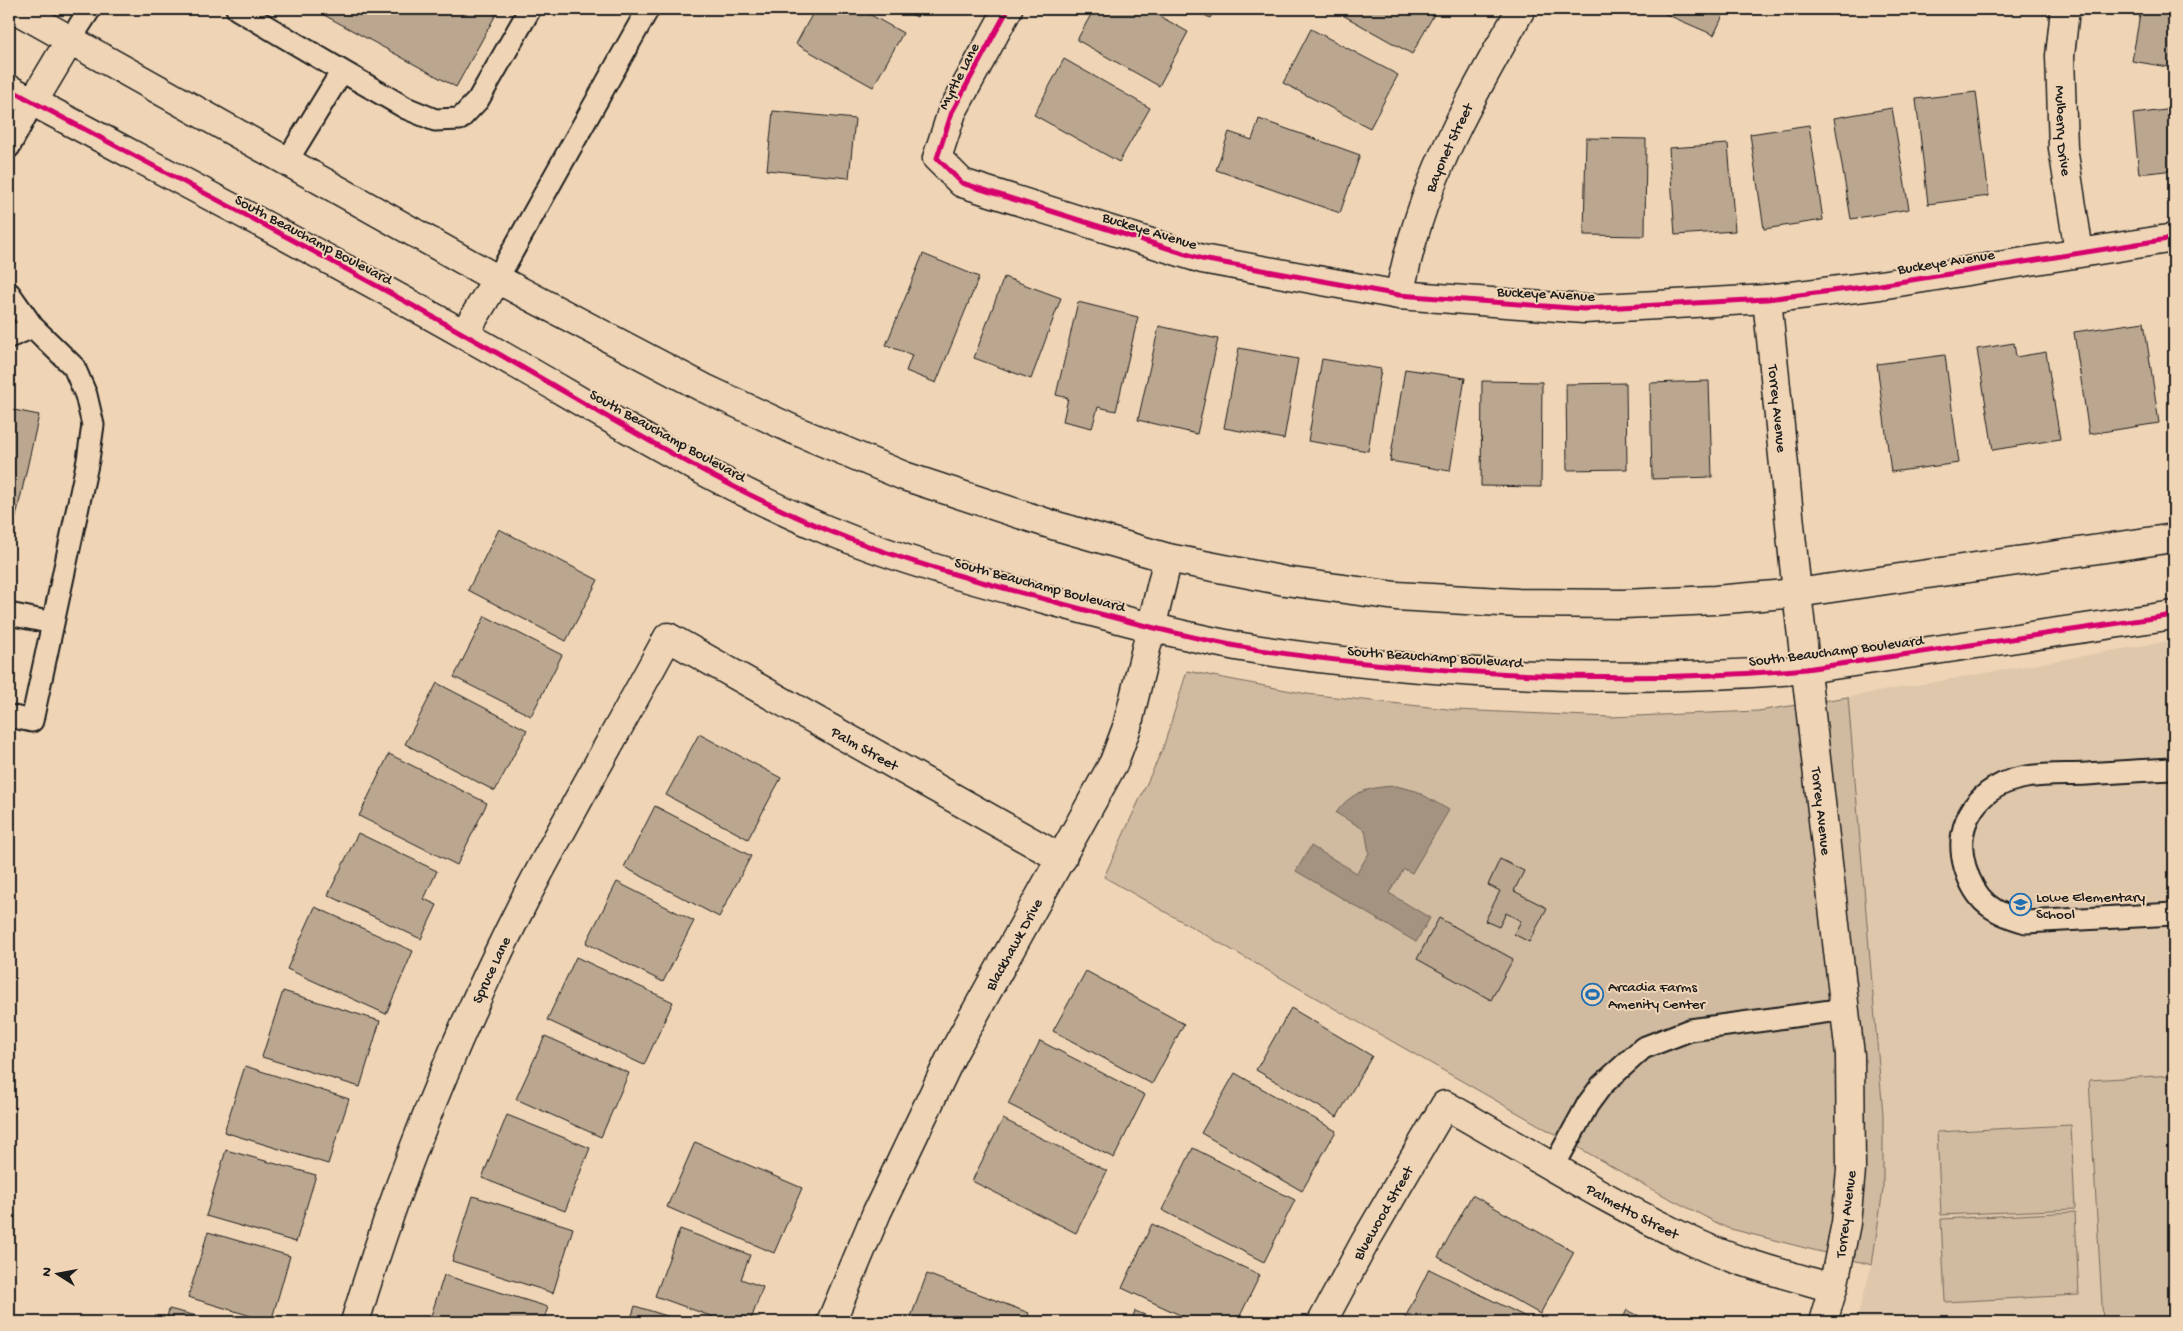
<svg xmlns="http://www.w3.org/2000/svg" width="2183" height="1331" font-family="'Gochi Hand',sans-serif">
<rect width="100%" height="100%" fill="#efd5b6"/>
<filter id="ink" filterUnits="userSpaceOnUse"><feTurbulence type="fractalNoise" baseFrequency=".02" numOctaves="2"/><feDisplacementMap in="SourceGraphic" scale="10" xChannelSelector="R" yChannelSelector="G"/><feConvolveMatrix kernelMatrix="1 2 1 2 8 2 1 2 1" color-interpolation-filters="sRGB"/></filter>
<g filter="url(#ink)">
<path fill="#dfc7ab" d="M2174,640V1322H1856L1872,1265L1883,1189V1114L1848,697Z"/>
<path fill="#d0baa0" stroke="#766b5e" d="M1187,671L1307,694L1457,710L1610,717L1758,711L1848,697L1883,1114V1189L1872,1265L1727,1228L1651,1189L1104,877L1163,748Z
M2174,1075V1322H2103L2089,1080Z
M2071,1125L2075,1209L1941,1215L1937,1132Z
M2075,1212L2079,1295L1945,1302L1941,1219Z"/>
<path fill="#a49380" stroke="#6e6358" d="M1396,786L1416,791L1449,810L1412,873L1404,869L1389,893L1430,918L1416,942L1296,871L1311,846L1357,873L1369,853L1365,830L1336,813C1351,791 1371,787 1396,786Z"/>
<path fill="#bba790" stroke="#1c1c1c" d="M313,9H499L456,87Z
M815,9H860L903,33L873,87L796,44Z
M901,9H921L917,17Z
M1094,9H1147L1188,32L1159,86L1077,40Z
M1194,9H1215L1210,18Z
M1332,9H1437L1412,54Z
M1654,9H1726L1714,35Z
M2141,9H2174V68L2132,61Z
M1311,29L1398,75L1370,128L1283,83Z
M1064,59L1150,108L1119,162L1034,115Z
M1976,92L1989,196L1928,204L1916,99Z
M1892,108L1909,209L1851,219L1834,118Z
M2174,109V170L2139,174L2133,114Z
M773,111L855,119L849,178L767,170Z
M1259,119L1360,155L1340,213L1216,170L1229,132L1252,140Z
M1809,125L1823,220L1764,229L1750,134Z
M1586,138L1646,139L1645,236L1584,235Z
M1728,144L1735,231L1675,235L1669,148Z
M923,254L979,277L936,383L906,371L912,355L886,345Z
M1004,277L1061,298L1031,379L974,358Z
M1078,302L1138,317L1116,411L1098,407L1092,428L1063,421L1068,398L1056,395Z
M2171,314H2174V350Z
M2144,322L2159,423L2089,434L2074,332Z
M1159,326L1218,339L1197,434L1138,420Z
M2014,343L2016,357L2046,352L2060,439L1993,450L1977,349Z
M1239,348L1298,359L1284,439L1224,428Z
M1945,355L1959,463L1891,472L1877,364Z
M1322,359L1381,369L1368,451L1308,441Z
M1405,369L1465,378L1450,471L1390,461Z
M1482,381L1542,382L1541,487L1481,486Z
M1709,381L1712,477L1652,479L1650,383Z
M1626,383L1627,469L1567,470L1566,384Z
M9,409L39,415L9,548Z
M499,529L598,580L566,641L468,590Z
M485,616L562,655L531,716L454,677Z
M437,683L527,730L495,791L405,744Z
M699,734L781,778L748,839L666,795Z
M389,754L487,803L457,865L359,816Z
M655,806L751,856L719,917L624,867Z
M358,833L437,871L424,899L437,905L421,939L328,895Z
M1500,859L1524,871L1514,891L1547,908L1529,942L1514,934L1521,921L1506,913L1499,927L1485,921L1500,891L1488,885Z
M617,882L694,921L663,982L586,943Z
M315,907L413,951L386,1014L287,969Z
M1439,918L1513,959L1491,1000L1417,959Z
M576,957L673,1002L644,1065L547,1020Z
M1086,971L1184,1024L1152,1084L1053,1031Z
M283,991L380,1021L360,1087L262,1057Z
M1291,1008L1372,1056L1337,1117L1256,1070Z
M545,1036L629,1073L601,1137L516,1099Z
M1040,1041L1145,1095L1114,1158L1008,1104Z
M245,1066L349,1099L328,1164L224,1132Z
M1235,1073L1336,1131L1302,1191L1201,1133Z
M507,1115L590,1148L565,1211L482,1178Z
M1003,1119L1107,1171L1076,1233L972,1181Z
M695,1142L802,1188L774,1253L667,1207Z
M1193,1148L1295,1200L1264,1262L1162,1210Z
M226,1150L316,1175L296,1242L206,1216Z
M1472,1195L1574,1252L1540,1314L1438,1257Z
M473,1196L573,1228L553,1293L452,1261Z
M1152,1224L1260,1275L1237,1322H1195L1122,1288Z
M680,1229L750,1255L741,1279L763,1287L750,1322H727L655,1296Z
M208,1232L290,1256L271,1322L188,1297Z
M1429,1269L1528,1318L1526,1322H1403Z
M927,1274L1029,1313L1026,1322H909Z
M444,1275L548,1307L543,1322H429Z
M635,1306L686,1322H630Z
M169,1309L221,1322H166Z
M1627,1310L1651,1322H1621Z
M1135,1311L1162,1322H1131Z"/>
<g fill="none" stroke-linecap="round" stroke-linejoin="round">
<defs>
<path id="service" d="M237,9L342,71
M70,40L90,9
M9,147L33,102
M287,161L342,71L406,108L435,120L460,119L478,100L530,9
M497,279L648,9
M9,293L33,327L74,367L86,395L93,425L88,460L32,721L9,716
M9,337L33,327
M9,614L53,623
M2174,769C2145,770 2116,772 2087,774C2067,775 2046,774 2026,777C1980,784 1952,822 1965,867C1975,901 1992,913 2026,922L2174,914
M1554,1166L1588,1104L1602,1085L1643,1048L1690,1030L1846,1009"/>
<g id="minor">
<path d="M1008,9L952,112L937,158L962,183L1202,259L1399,295L1584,309L1767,299L1880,285L2174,238"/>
<path id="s1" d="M2065,9L2060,56L2063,148L2079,252"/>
<path id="s2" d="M1399,295C1404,274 1408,253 1415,232C1438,153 1481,80 1521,9"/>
<path id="s3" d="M1767,299L1797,593L1850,1055L1851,1170L1846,1223L1833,1288L1823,1322"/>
<path id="s4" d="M355,1322C398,1178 458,1030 526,897C572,809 621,724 668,637L1062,859"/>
<path id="s5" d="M831,1322L877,1212L953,1053L1114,762L1127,727L1168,558"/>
<path id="s6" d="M1322,1322L1365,1242L1445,1105C1527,1151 1611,1204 1696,1243C1739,1263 1787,1275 1833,1288"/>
</g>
<path id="tertiary" d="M15,9L497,279L704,388L792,429L904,476L1053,525L1168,558L1285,581L1396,596L1518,603L1623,604L1715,600L1797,593L2174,538
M9,89C162,171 317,251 469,337C587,403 702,478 827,530C899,560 973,580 1048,600C1111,617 1173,634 1236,646C1316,660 1396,667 1477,672C1589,679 1694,679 1806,669L2174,615
M33,102L70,40
M464,334L497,279"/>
</defs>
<use href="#service" stroke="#1c1c1c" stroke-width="25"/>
<use href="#minor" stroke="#1c1c1c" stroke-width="31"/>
<use href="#tertiary" stroke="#1c1c1c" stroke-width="31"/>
<use href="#service" stroke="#efd5b6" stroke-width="21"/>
<use href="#minor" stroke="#efd5b6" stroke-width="28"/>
<use href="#tertiary" stroke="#efd5b6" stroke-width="28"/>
<defs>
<path id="cycleway" d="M1008,9L952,112L937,158L962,183L1202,259L1399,295L1584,309L1767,299L1880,285L2174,238
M9,89C162,171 317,251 469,337C587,403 702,478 827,530C899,560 973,580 1048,600C1111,617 1173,634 1236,646C1316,660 1396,667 1477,672C1589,679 1694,679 1806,669L2174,615"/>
</defs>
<use href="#cycleway" stroke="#efd5b6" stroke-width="8"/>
<use href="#cycleway" stroke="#d6006c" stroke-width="5"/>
</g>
</g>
<defs>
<symbol id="school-ring" viewBox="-11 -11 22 22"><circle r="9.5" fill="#efd5b6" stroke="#1f6fb2" stroke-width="1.5"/><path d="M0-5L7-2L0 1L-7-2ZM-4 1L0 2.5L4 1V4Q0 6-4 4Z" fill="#1f6fb2"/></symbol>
<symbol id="stadium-ring" viewBox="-11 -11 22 22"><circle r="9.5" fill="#efd5b6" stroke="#1f6fb2" stroke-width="1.5"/><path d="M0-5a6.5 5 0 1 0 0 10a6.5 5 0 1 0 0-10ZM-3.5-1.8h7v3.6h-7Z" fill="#1f6fb2"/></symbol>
</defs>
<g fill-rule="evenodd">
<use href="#school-ring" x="2008" y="892" width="25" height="25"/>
<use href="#stadium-ring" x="1580" y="982" width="25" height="25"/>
</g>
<g text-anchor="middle" stroke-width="4" stroke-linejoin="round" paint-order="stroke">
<g font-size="15" fill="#1c1c1c" stroke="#efd5b6">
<text transform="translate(958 76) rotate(-63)" y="5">Myrtle Lane</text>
<text dy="5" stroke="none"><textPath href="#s1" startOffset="122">Mulberry Drive</textPath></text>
<text dy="5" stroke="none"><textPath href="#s2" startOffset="156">Bayonet Street</textPath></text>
<text transform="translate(1150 230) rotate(17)" y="5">Buckeye Avenue</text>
<text transform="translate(314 239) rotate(28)" y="5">South Beauchamp Boulevard</text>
<text transform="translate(1946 261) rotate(-9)" y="5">Buckeye Avenue</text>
<text transform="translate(1546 293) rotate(3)" y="5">Buckeye Avenue</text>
<text dy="5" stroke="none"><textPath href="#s3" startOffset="110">Torrey Avenue</textPath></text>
<text transform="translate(668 435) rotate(29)" y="5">South Beauchamp Boulevard</text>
<text transform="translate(1040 584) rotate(15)" y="5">South Beauchamp Boulevard</text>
<text transform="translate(1836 650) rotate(-7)" y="5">South Beauchamp Boulevard</text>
<text transform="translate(1435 656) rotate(4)" y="5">South Beauchamp Boulevard</text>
<text dy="5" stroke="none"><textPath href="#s4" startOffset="981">Palm Street</textPath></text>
<text dy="5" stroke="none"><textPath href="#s3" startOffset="515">Torrey Avenue</textPath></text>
<text dy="5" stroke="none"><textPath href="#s5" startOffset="420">Blackhawk Drive</textPath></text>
<text dy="5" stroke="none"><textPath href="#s4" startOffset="378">Spruce Lane</textPath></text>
<text dy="5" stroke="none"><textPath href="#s6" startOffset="465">Palmetto Street</textPath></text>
<text dy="5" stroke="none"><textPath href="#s6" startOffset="125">Bluewood Street</textPath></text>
<text transform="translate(1845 1214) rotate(-83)" y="5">Torrey Avenue</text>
</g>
<g font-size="15" fill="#1c1c1c" stroke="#efd5b6" text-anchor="start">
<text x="2036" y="901">Lowe Elementary<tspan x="2036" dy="17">School</tspan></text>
<text x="1608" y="991">Arcadia Farms<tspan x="1608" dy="17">Amenity Center</tspan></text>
</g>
</g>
<rect width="2183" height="1331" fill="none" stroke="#efd5b6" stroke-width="30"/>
<rect x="15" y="15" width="2153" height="1301" fill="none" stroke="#1c1c1c" stroke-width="2" filter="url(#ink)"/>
<g transform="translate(58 1274) rotate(281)" stroke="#efd5b6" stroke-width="4" paint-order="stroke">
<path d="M0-4L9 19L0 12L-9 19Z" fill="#1c1c1c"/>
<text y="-8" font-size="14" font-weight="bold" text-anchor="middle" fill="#1c1c1c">N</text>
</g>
</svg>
